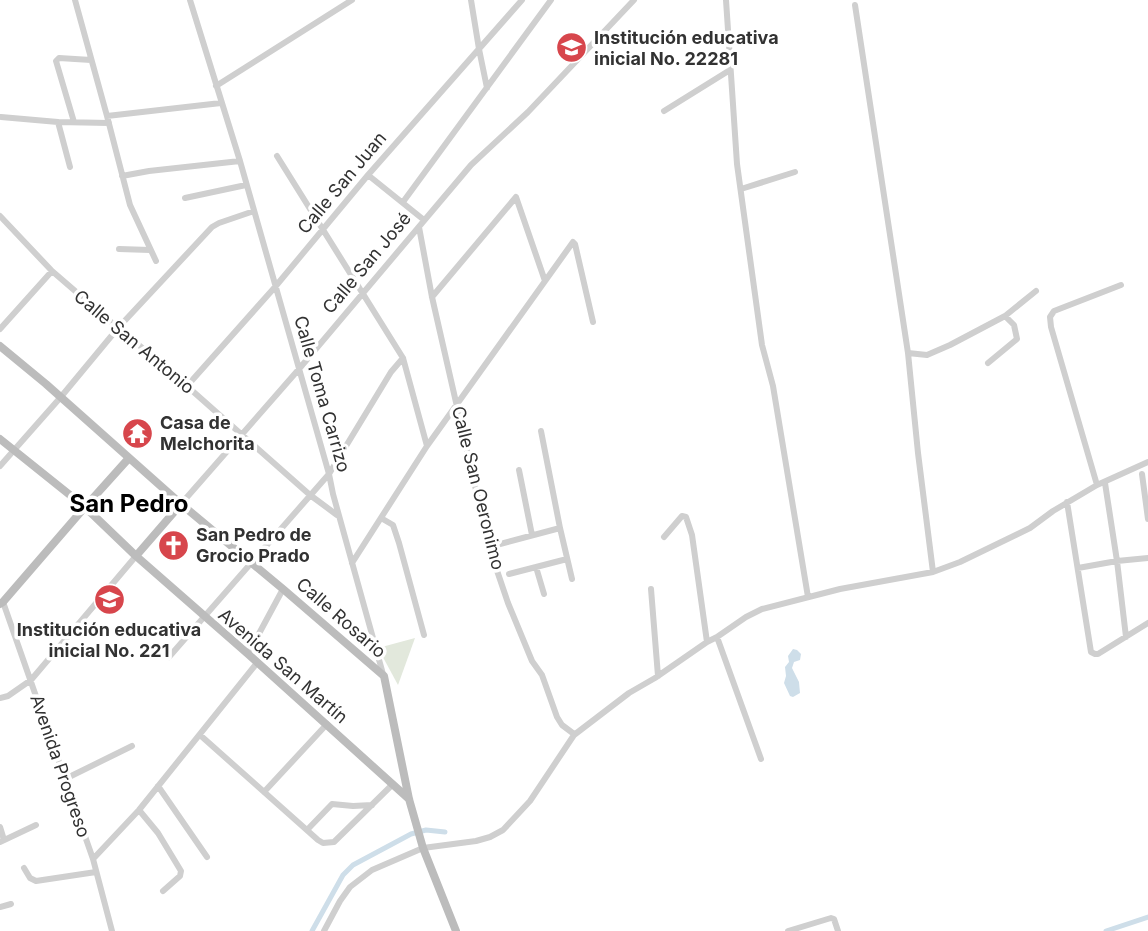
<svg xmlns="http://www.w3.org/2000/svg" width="1148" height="931" font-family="Inter,sans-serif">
<rect width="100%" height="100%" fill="#fff"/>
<path fill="#e2e8dc" d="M415,638L398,685L378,648Z"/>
<path fill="#cedee9" d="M793,649L797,650L801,654L800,660L794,662L792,668L799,682L800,693L793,697L790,696L784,683L786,676L785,667L789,662L788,656Z"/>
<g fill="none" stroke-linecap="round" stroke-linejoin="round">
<path stroke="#cedee9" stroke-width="5" d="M312,931L343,875L353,865L411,834L426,830L445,832
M1106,931L1148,917"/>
<path stroke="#cfcfcf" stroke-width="6" d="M75,0L107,116L130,205L156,261
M190,0L240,161L329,474L333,494L383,674
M471,0L479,49L487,88
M726,0L737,164L762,345L773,386L808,597
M855,5L908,353L918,453L933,572
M216,86L352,0
M664,111L730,70
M107,116L221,103
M1,117L58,122L109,123
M58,122L70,167
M74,122L56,61L59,58L91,60
M277,156L403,358L427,446
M368,175L424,220
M122,176L149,171L240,161
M741,189L795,172
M185,198L246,185
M403,202L551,0
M0,216L52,271L118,328L162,364L310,495L337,515
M419,227L432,297L489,547L508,603L532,661L542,675L557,717L562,725L574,734
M119,249L150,250
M432,297L516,197L545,281
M1005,316L1036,291
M0,329L52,271
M908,353L927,355L950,345L1005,316L1014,325L1017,339L988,363
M187,386L275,287L368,175L522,0
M541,431L560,528L572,579
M0,466L60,398L118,328L212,227L219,223L254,211
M519,470L532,535
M1142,474L1148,519
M1105,483L1117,561L1126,637
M1097,485L1051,327L1050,317L1054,311L1121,285
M1067,502L1091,652L1095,654H1098L1148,623
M181,504L299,369L471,165L528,112L634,0
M381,518L393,525L399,543L424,635
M664,537L682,516L686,517L692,535L707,642
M489,547L560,528
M352,563L427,446L573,242L575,244L593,322
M536,567L544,594
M1078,568L1117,561L1148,558
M509,574L567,559
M651,589L658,676
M3,602L93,859L112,931
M717,637L761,759
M248,654L283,589
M169,657L329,474L391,372L403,358
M0,698L8,696L31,680L136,556
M200,735L318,840L323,843L334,842L393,784
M65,779L132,746
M158,786L207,857
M264,792L327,724
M139,810L158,833L181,871L180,876L163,891
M0,827L4,840
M307,830L332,804L353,806L372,805
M0,842L36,825
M93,859L139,810L257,663
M24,868L30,878L36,881L96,872
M0,907L11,904
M324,931L340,901L350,887L372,870L423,848L476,841L490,837L503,830L530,801L574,735L629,693L655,678L707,642L717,637L746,617L762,609L840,589L933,572L960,562L1030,528L1053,511L1097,485L1148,462
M788,931L831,918L834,919L838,931"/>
<path stroke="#bcbcbc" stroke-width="8" d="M0,346L46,384L181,504L283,589L384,676L409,799L423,848L456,931
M0,439L85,507L136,556L248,654L409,799
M136,556L181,504
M0,604L3,602L85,507L129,458"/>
</g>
<defs>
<symbol id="school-disc" viewBox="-11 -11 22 22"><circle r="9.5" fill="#d7464c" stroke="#fff"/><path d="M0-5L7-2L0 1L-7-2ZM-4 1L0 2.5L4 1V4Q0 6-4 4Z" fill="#fff"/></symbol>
<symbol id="temple-disc" viewBox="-11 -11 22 22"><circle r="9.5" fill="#d7464c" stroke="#fff"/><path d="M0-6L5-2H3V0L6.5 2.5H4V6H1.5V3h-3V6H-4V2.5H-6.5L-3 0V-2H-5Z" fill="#fff"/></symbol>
<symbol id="church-disc" viewBox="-11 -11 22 22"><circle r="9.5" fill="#d7464c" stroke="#fff"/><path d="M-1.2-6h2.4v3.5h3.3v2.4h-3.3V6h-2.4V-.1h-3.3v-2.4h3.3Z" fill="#fff"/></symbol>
</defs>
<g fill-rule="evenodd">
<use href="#school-disc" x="554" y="30" width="35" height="35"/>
<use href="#temple-disc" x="120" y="416" width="35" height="35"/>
<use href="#church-disc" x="156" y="528" width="35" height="35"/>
<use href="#school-disc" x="92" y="582" width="35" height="35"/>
</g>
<g text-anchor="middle" stroke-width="7" stroke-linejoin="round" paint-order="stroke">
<g font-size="18" font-weight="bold" fill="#323232" stroke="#fff" text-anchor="start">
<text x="594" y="44">Institución educativa<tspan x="594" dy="21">inicial No. 22281</tspan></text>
<text x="160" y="429">Casa de<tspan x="160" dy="21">Melchorita</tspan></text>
<text x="196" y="541">San Pedro de<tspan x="196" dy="21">Grocio Prado</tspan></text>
<text x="109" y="636" text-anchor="middle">Institución educativa<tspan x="109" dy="21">inicial No. 221</tspan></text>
</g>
<g font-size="18" fill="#323232" stroke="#fff">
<text transform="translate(342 183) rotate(-50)" y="6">Calle San Juan</text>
<text transform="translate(367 263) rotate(-50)" y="6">Calle San José</text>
<text transform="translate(134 342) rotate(40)" y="6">Calle San Antonio</text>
<text transform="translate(322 394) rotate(74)" y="6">Calle Toma Carrizo</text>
<text transform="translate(478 488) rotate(76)" y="6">Calle San Oeronimo</text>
<text transform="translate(341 618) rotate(41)" y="6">Calle Rosario</text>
<text transform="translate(283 666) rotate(41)" y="6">Avenida San Martín</text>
<text transform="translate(60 766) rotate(71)" y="6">Avenida Progreso</text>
</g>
<g font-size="24" font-weight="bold" fill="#000" stroke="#fff">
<text x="129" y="512">San Pedro</text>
</g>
</g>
</svg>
